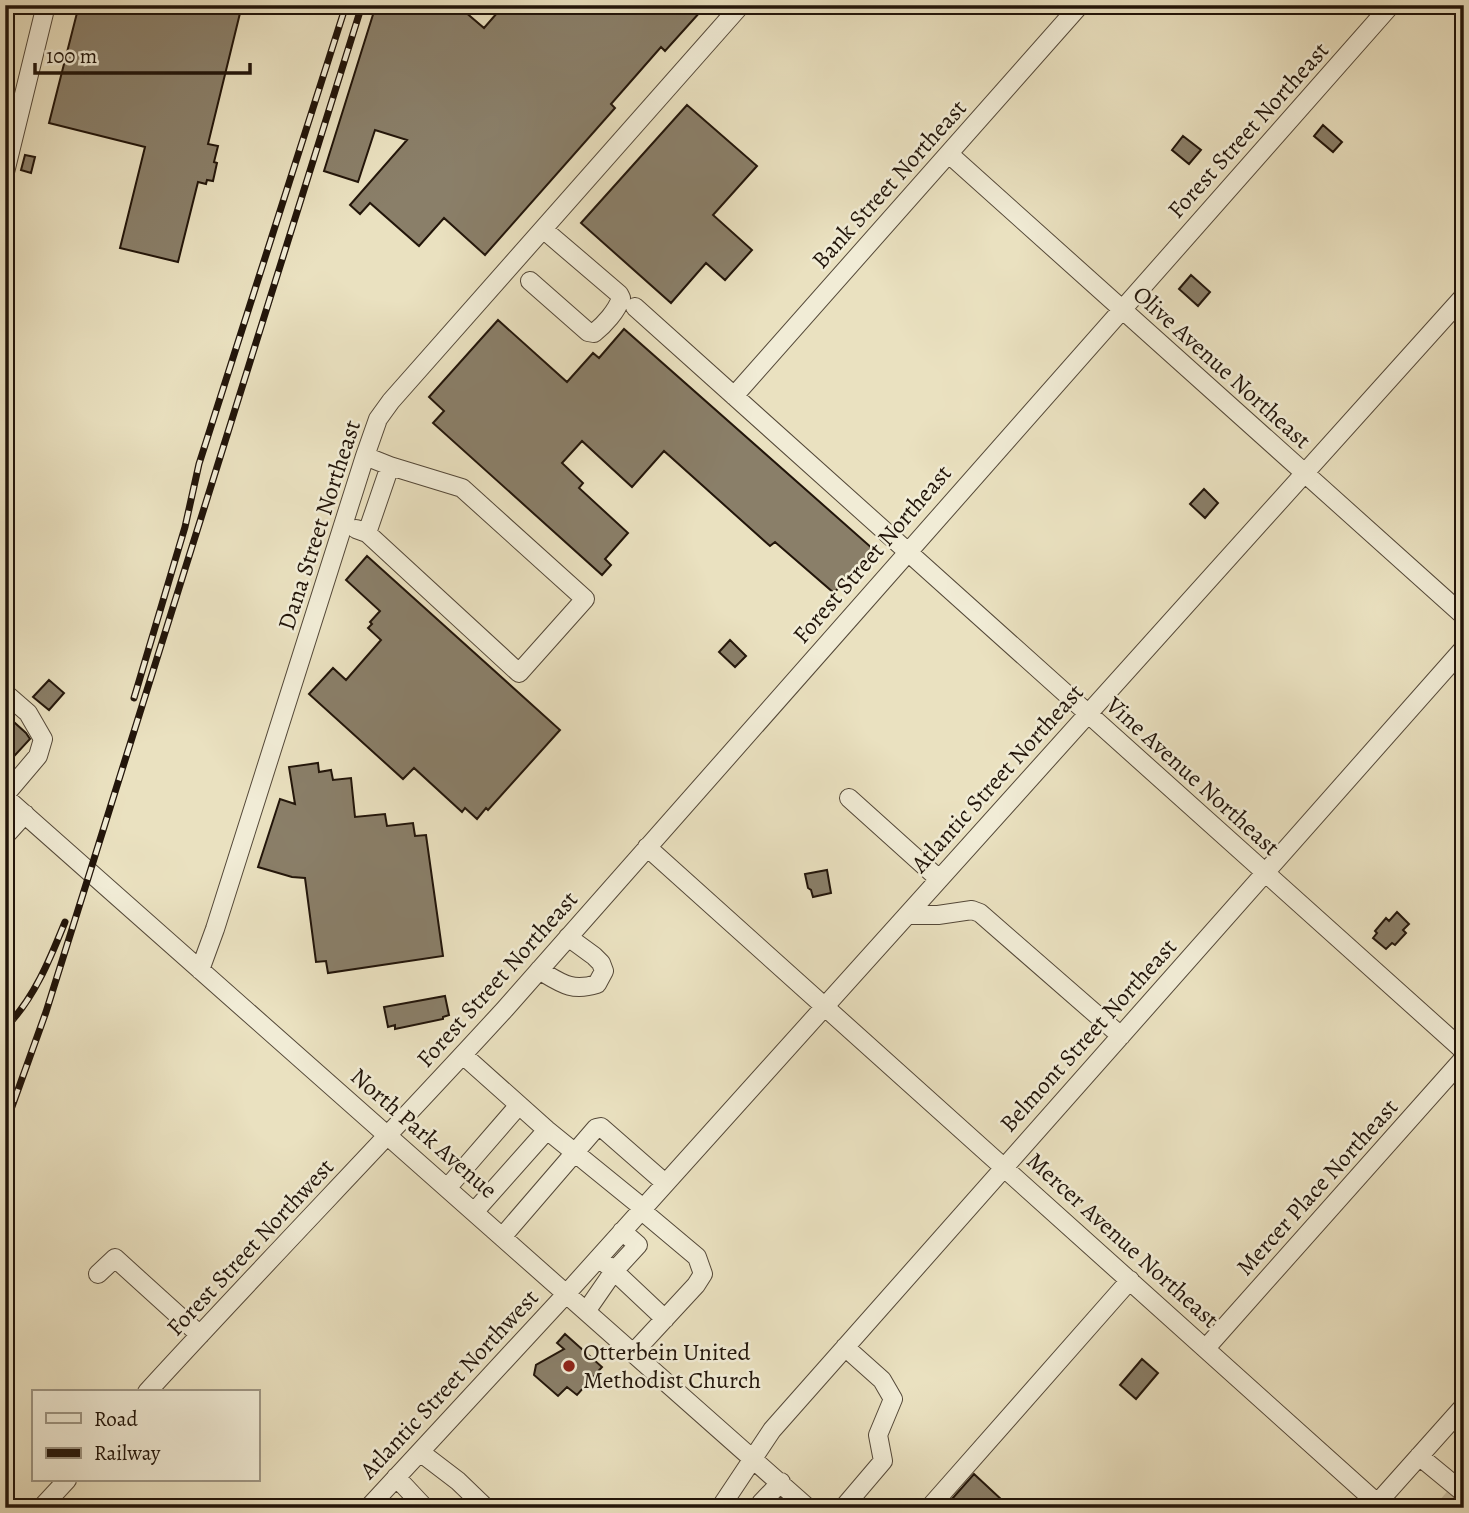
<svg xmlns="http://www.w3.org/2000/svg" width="1469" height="1513" font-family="Alegreya,serif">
<rect width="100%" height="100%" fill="#eae1c0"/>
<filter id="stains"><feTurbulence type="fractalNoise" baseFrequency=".00286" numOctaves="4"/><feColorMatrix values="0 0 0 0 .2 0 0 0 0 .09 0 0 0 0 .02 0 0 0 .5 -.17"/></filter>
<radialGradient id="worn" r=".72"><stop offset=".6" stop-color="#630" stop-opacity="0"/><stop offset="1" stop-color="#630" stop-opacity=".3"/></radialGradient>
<path fill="#8a7f69" stroke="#22150a" stroke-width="2" d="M79,5H242L208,144L218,146L214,162L217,163L213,181L207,180L206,184L198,182L178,262L120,248L145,147L49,123Z
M376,5H457L484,28L504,5H695L701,11L665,51L661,47L611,104L615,108L485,255L444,218L419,246L370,203L360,214L350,205L407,140L375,130L358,182L324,171Z
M687,105L757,166L713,215L752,250L725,280L706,263L671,303L581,223Z
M1323,125L1342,142L1333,152L1314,136Z
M1183,136L1201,150L1189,164L1172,150Z
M25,155L35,157L31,173L21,170Z
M1191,275L1210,292L1198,306L1179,289Z
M498,320L567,382L593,353L599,358L624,329L873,549L834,593L775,542L770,546L664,451L632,487L582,441L562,463L583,483L579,488L628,533L605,559L611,565L602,575L433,423L444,411L429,397Z
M1204,489L1218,503L1205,518L1190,504Z
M367,556L560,730L488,810L486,808L477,819L465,808L462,812L414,768L403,779L309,694L333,668L346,680L381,640L368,628L372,624L370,622L380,611L346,580Z
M730,640L746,656L735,667L719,652Z
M49,680L64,693L49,710L33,697Z
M5,714L26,733L30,739L5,766Z
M318,763L319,772L331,770L333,780L351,778L355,817L385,814L387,826L413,823L415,836L426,835L443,956L328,973L326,961L316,962L305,878L292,877L258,867L280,799L295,804L289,767Z
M827,870L831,893L813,897L811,890L808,888L805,874Z
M1397,912L1409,924L1403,930L1406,933L1395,945L1392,943L1386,949L1373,938L1377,933L1375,931L1386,918L1389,921Z
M445,996L449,1015L443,1017V1019L395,1029V1025L388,1027L384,1007Z
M565,1334L602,1367L577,1395L567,1387L558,1396L534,1375L536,1365L564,1349L557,1343Z
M1142,1359L1158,1373L1136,1399L1120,1385Z
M974,1474L1003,1501L996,1508H944Z"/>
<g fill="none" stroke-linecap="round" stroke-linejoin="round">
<path stroke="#ccc2a5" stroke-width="18" stroke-dasharray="18 9" stroke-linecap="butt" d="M1445,1494L1459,1506"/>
<defs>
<path id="minor" d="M5,11L7,5
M949,154L1464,616
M5,172L46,5
M530,281L588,332L594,333C604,325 617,311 621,298L619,294L543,229
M635,307L1464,1051
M734,396L1080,5
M356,529L367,533L390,466L365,456
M367,533L519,673L585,599L462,488L390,466
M5,693L28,713L43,739L38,756L5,795
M5,797L808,1508
M849,798L939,879
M5,836L25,814
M647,847L1377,1503
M907,915H938L972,910L980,913L1121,1036
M200,970L215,929L365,456L378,419L391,401L741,5
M539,970C561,983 571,992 597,984L604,971L601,963L594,956L568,937
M463,1055L547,1130L643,1208
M448,1187L519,1105
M475,1211L547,1130
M503,1236L596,1128L601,1127L665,1183
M607,1265L614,1271L638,1245L622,1231
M98,1274L115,1258L200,1335
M587,1310L614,1271L665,1319
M1206,1348L1464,1058
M634,1352L696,1285L703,1274L697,1257L641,1210
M147,1392C265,1263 387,1138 505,1009L1391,5
M420,1452L458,1481L486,1508
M1419,1456L1464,1493
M396,1477L425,1508
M1459,1506L1462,1508
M41,1508L67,1480
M368,1508L567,1293L1464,296
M720,1508L772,1430L1464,648
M767,1508L761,1503L781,1482
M843,1508L883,1461L878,1435L893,1399L882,1380L845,1347
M929,1508L1130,1280
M1373,1508L1464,1406"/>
</defs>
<use href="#minor" stroke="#544838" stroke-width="20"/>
<use href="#minor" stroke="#f1ecd6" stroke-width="18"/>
<defs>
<path id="rail" d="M134,698L185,527L199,464L346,5
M5,1028C34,999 50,959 65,922
M5,1126L46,1012L362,5"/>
</defs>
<use href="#rail" stroke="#22150a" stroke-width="7"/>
<use href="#rail" stroke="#f1ecd6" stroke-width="4.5" stroke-dasharray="13" stroke-linecap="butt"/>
</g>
<circle fill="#8f2418" stroke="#f1ecd6" stroke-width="2.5" cx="569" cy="1366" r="7"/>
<g text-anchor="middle" stroke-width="5" stroke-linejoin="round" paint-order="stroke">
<g font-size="24" fill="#22150a" stroke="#f1ecd6">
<text transform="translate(1248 130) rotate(-48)" y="8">Forest Street Northeast</text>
<text transform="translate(889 184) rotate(-48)" y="8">Bank Street Northeast</text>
<text transform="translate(1222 367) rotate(42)" y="8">Olive Avenue Northeast</text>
<text transform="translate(319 525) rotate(-72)" y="8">Dana Street Northeast</text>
<text transform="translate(872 554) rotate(-49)" y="8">Forest Street Northeast</text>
<text transform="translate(1193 776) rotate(42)" y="8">Vine Avenue Northeast</text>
<text transform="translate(997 778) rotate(-48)" y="8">Atlantic Street Northeast</text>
<text transform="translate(497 979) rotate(-48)" y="8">Forest Street Northeast</text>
<text transform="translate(1088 1035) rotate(-48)" y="8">Belmont Street Northeast</text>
<text transform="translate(424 1133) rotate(41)" y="8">North Park Avenue</text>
<text transform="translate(1317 1187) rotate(-48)" y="8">Mercer Place Northeast</text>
<text transform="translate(1123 1240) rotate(42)" y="8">Mercer Avenue Northeast</text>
<text transform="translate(250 1247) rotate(-47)" y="8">Forest Street Northwest</text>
<text transform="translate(449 1384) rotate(-47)" y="8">Atlantic Street Northwest</text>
</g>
<g font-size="24" fill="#22150a" stroke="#f1ecd6" text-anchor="start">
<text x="583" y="1360">Otterbein United<tspan x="583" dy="28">Methodist Church</tspan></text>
</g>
</g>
<rect width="1469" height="1513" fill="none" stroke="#eae1c0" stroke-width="28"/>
<rect x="7" y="7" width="1455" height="1499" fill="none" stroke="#22150a" stroke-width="3.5"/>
<rect x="14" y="14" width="1441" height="1485" fill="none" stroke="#22150a" stroke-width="2"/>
<rect x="32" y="1390" width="228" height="91" fill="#f1ecd6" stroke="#9e9684" stroke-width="2"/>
<rect x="46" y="1413" width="35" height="10" fill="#f1ecd6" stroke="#9e9684" stroke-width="2"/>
<text x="94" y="1426" font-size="21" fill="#22150a">Road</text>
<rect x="46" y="1448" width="35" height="10" fill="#22150a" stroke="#9e9684" stroke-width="2"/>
<text x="94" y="1460" font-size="21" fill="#22150a">Railway</text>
<path d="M35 63v10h215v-10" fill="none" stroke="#22150a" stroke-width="3.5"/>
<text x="46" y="63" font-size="21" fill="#22150a" stroke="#f1ecd6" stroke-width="5" paint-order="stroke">100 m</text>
<rect width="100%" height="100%" filter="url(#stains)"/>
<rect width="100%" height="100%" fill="url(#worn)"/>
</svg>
